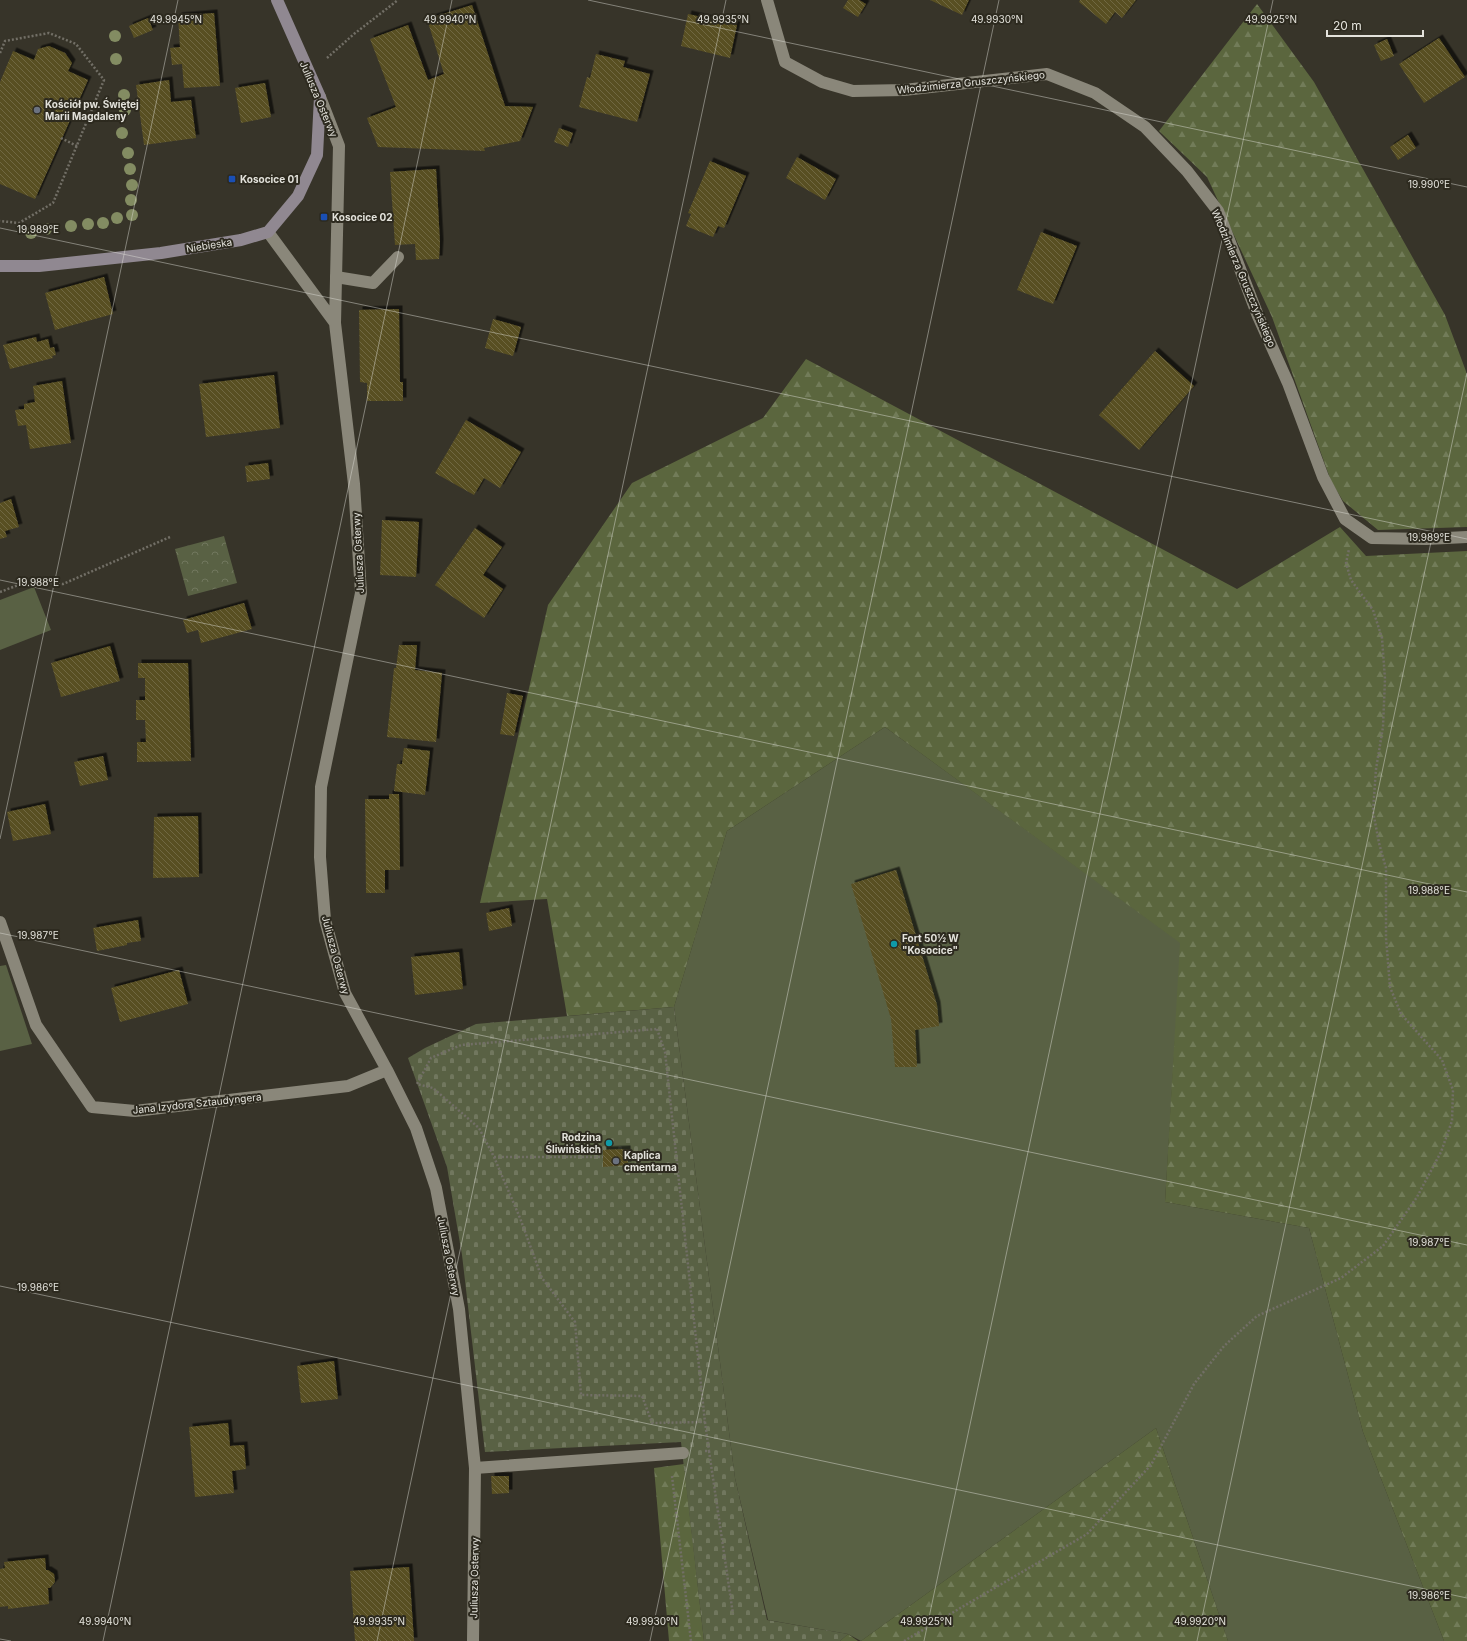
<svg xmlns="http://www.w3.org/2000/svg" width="1467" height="1641" font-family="Inter,sans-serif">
<defs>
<pattern id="forest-firs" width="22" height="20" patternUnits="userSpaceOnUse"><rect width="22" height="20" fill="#5b663e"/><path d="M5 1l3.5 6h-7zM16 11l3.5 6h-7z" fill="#727c59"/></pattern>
<pattern id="cemetery-stones" width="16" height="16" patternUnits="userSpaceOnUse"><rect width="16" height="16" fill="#596144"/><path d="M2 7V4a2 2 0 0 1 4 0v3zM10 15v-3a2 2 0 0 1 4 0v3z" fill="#71775e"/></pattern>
<pattern id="park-crowns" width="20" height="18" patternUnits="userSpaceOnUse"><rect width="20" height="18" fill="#596144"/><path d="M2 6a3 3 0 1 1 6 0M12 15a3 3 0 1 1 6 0" fill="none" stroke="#71775e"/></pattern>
<pattern id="building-back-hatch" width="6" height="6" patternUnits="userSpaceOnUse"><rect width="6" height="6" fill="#584f24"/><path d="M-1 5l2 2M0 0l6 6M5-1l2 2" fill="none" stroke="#706843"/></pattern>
<filter id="shadow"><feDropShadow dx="3.5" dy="-3.5" stdDeviation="0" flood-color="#0009"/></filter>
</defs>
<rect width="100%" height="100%" fill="#373429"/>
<path fill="#596144" d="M34,587L51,630L0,650V600Z
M885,727L1181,943L1165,1202L1309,1228L1363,1432L1444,1641H1228L1156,1428L861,1641L848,1634L768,1620L735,1478L674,1007L727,831Z
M6,965L32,1044L0,1051V966Z"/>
<path fill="url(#forest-firs)" d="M1257,4L1314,82L1445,315L1467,374V527L1378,530L1343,501L1331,481L1272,317L1207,177L1159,131Z
M806,359L1237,589L1340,527L1366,556L1467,551V1641H1444L1363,1432L1309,1228L1165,1202L1180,943L885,727L727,831L674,1007L567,1016L547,899L480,903L548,605L632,483L763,418Z
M1156,1428L1228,1641H861Z
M684,1464L704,1641H669L654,1468Z
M848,1634L858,1641H840Z"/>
<path fill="url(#cemetery-stones)" d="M674,1007L735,1478L767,1620L848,1634L840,1641H704L681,1442L485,1452L462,1255L447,1167L408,1058L425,1048L476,1024Z"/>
<path fill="url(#park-crowns)" d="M224,536L237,583L188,596L175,549Z"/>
<path fill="url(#building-back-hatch)" filter="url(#shadow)" d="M848,0H859L866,4L858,17L843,8Z
M930,0H969L962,15Z
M1080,0H1136L1122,18L1115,12L1106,24L1079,2Z
M472,5L505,106L533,107L520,141L484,148L485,151L378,147L367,118L396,107L370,39L408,25L428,80L444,74L427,19Z
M214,13L220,86L184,88L182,64L172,65L170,48L180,47L178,16Z
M688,14L737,25L730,58L681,46Z
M148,18L153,30L134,38L129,26Z
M1439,38L1465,77L1424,103L1399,64Z
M1387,39L1394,56L1381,61L1374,45Z
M49,46L65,53L72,63L68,71L88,80L35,199L0,184V82L13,51L34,60L38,49Z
M596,54L625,61L623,67L650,74L637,122L579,107L587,77L590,78Z
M169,80L171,102L191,100L196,138L144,145L136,85Z
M265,83L271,117L241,123L235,88Z
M559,128L573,133L568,147L554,142Z
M1408,135L1416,148L1398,160L1390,147Z
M797,157L836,179L825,200L786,178Z
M710,161L746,176L724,228L718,226L713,237L686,226L691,214L688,213Z
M436,169L440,243L439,259L416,260L415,244L395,245L390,172Z
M1041,232L1077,246L1053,304L1017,290Z
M104,277L113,314L55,330L45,293Z
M399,309L400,382H403V401H367V383L360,382L359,310Z
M493,319L521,327L513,356L485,348Z
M36,337L37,342L48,339L50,348L54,347L56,355L52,356L53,358L10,369L3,345Z
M1155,351L1194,386L1139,450L1099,415Z
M274,375L280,428L206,437L199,384Z
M62,381L71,443L30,449L26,425L18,426L15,410L24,409V404L35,402L33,386Z
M466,420L521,452L500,488L484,478L474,495L435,473Z
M268,463L270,479L247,482L245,466Z
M11,499L19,527L5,531L7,537L0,539V503Z
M382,520L419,522L416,577L380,575Z
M475,528L502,547L483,575L503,589L484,618L435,585Z
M244,603L252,629L201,643L198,630L187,633L183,620Z
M399,645H417L415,670L442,673L436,742L387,737L394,668H396Z
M110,646L120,681L61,697L51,663Z
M138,663H188L191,761L137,762V742H146L145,720H136V700H145V678H138Z
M507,693L523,696L514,736L500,734Z
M404,748L430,751L425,795L394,791L397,764H402Z
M103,756L108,780L80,786L74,762Z
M389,794H399L400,870H385V893H366L365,799H389Z
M45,804L51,834L13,841L7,812Z
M198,816L199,877L153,878L154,817Z
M896,870L937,1005L939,1026L915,1030L917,1067H895L891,1019L851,884Z
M509,908L512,926L489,931L486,913Z
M138,920L141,941L127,943V945L97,951L93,928Z
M459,952L463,989L415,995L411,957Z
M179,970L188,1004L120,1022L111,988Z
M627,1149L628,1165L603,1167V1150Z
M334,1361L338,1399L301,1403L297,1366Z
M228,1423L230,1446L244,1445L246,1469L232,1471L234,1493L195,1497L189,1427Z
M491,1476H509V1493L492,1494Z
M45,1558L46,1570H48L54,1574L55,1582L50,1588H48L49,1604L8,1609V1606L0,1607V1569L5,1568L4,1562Z
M409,1567L414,1641H355L350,1571Z"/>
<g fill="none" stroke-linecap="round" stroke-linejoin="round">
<path stroke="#726f66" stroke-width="2.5" stroke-dasharray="2 2" stroke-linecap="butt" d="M0,53L5,41L49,33L76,44L104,80L53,203L19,223L0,221
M327,58L354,34L398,0
M61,138L77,146
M0,592L29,581L63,584L170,537
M657,1029L665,1052L705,1422L652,1423L642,1396L581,1395L575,1322L542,1278L520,1218L494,1157L479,1128L433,1088L417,1084L431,1058L461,1045Z
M494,1157H603
M705,1422L709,1451
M705,1451H709L733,1614
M672,1476L691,1641
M904,1641L1087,1534L1151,1465L1194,1384L1224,1346L1257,1316L1341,1278L1383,1246L1417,1197L1441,1152L1452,1121L1453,1090L1442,1060L1401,1014L1390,987L1386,938V868L1379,843L1373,811L1376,769L1383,727L1385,679L1382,638L1373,610L1351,580L1346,563L1349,549"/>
<path stroke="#8a877a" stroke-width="12" d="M336,277L373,283L398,257
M475,1468L683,1453"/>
<path stroke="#8a877a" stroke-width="12" d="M767,0L785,62L822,82L853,91L904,90L1047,74L1095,93L1145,127L1187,171L1218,211L1258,316L1288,383L1323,477L1345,519L1372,538L1426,539L1467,537
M320,97L339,146L335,323L354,484L361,593L321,787L320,857L325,920L345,993L387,1070L416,1128L436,1188L459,1309L475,1468L473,1641
M268,232L335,323
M0,922L36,1025L92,1107L135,1111L348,1086L387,1070"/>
<path stroke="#908891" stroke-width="12" d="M0,266H39L161,253L241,240L268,232L298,196L317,155L320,97L277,0"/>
</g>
<g fill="#838c62">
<circle cx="115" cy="36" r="6"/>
<circle cx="116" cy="59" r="6"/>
<circle cx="124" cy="95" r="6"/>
<circle cx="125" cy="110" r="6"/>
<circle cx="122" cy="133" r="6"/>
<circle cx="128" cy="153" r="6"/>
<circle cx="130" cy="169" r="6"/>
<circle cx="132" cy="185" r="6"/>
<circle cx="131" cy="200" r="6"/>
<circle cx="132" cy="215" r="6"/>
<circle cx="117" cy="218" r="6"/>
<circle cx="103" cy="223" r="6"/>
<circle cx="88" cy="224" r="6"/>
<circle cx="71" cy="226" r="6"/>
<circle cx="46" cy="229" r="6"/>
<circle cx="31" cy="233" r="6"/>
</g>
<path fill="none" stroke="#e3e2db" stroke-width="1" stroke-opacity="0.45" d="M588,0L1467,187M0,228L1467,539M0,580L1467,892M0,839L178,0M0,933L1467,1245M0,1286L1467,1598M0,1639L11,1641M103,1641L452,0M377,1641L726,0M650,1641L999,0M924,1641L1273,0M1197,1641L1467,373"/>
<g fill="#6b7280" stroke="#2d2a1f" stroke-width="1.5">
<circle cx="37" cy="110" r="4"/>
<circle cx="616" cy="1161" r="4"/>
</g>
<g fill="#1a4fb4" stroke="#2d2a1f" stroke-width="1.5">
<rect x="228" y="175" width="8" height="8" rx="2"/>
<rect x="320" y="213" width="8" height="8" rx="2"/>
</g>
<g fill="#0f9aa8" stroke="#2d2a1f" stroke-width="1.5">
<circle cx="894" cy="944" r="4"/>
<circle cx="609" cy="1143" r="4"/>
</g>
<g text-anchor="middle" stroke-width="4" stroke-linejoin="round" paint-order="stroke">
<g font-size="10" fill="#e3e2db" stroke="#2d2a1f">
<text transform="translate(971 82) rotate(-6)" y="4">Włodzimierza Gruszczyńskiego</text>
<text transform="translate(319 99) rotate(67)" y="4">Juliusza Osterwy</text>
<text transform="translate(209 245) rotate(-9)" y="4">Niebieska</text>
<text transform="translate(1244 278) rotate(67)" y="4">Włodzimierza Gruszczyńskiego</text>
<text transform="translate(358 553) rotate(-93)" y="4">Juliusza Osterwy</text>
<text transform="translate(336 955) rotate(75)" y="4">Juliusza Osterwy</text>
<text transform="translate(197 1103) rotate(-6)" y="4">Jana Izydora Sztaudyngera</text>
<text transform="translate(449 1256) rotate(79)" y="4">Juliusza Osterwy</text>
<text transform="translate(474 1578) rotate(-89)" y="4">Juliusza Osterwy</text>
</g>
<g font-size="10" font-weight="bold" fill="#e3e2db" stroke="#2d2a1f" text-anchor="start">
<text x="45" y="108">Kościół pw. Świętej<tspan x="45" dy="12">Marii Magdaleny</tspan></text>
<text x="240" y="183">Kosocice 01</text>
<text x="332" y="221">Kosocice 02</text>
<text x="902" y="942">Fort 50½ W<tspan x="902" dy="12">"Kosocice"</tspan></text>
<text x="601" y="1141" text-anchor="end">Rodzina<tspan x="601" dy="12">Śliwińskich</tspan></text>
<text x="624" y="1159">Kaplica<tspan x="624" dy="12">cmentarna</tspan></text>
</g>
</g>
<g font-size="10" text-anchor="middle" fill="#e3e2db" stroke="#2d2a1f" stroke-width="4" stroke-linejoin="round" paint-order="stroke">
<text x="176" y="23">49.9945°N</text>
<text x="450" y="23">49.9940°N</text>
<text x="723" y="23">49.9935°N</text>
<text x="997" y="23">49.9930°N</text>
<text x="1271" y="23">49.9925°N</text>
<text x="1429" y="188">19.990°E</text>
<text x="38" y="233">19.989°E</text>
<text x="1429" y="541">19.989°E</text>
<text x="38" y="586">19.988°E</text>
<text x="1429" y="894">19.988°E</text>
<text x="38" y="939">19.987°E</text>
<text x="1429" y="1246">19.987°E</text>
<text x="38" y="1291">19.986°E</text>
<text x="1429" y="1599">19.986°E</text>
<text x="105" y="1625">49.9940°N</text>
<text x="379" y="1625">49.9935°N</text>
<text x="652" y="1625">49.9930°N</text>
<text x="926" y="1625">49.9925°N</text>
<text x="1200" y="1625">49.9920°N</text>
</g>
<path d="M1327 30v6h96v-6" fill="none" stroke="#e3e2db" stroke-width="2"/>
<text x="1333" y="30" font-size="12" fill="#e3e2db" stroke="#2d2a1f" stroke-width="3" paint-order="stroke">20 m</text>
</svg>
